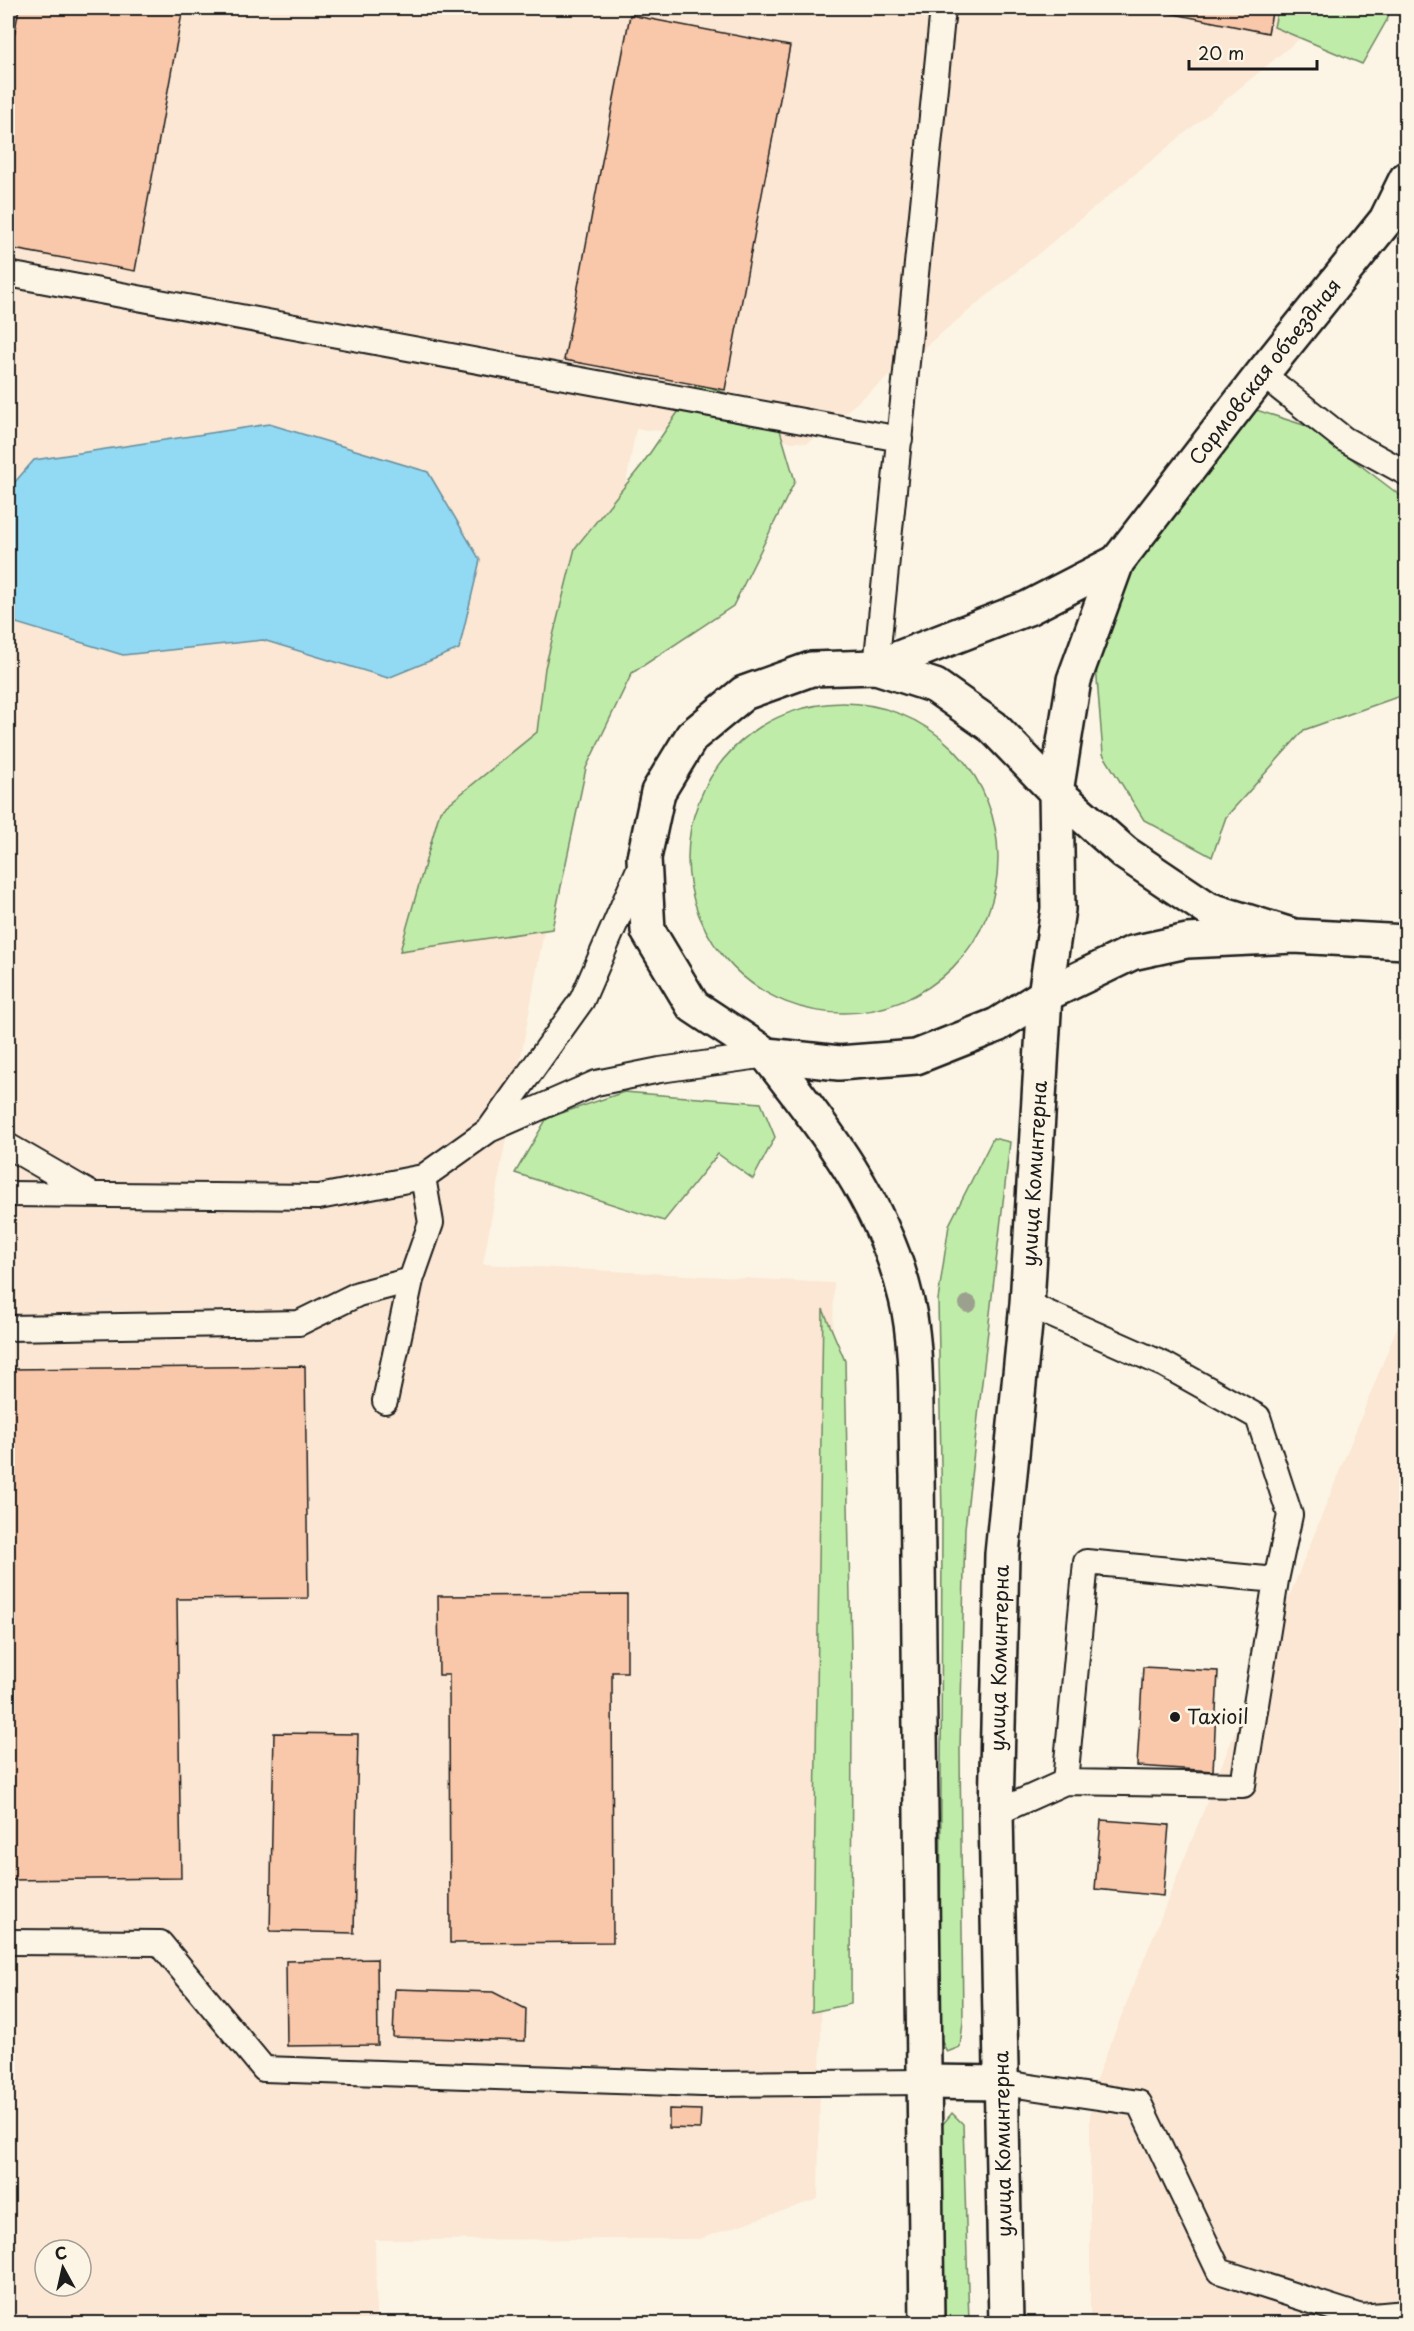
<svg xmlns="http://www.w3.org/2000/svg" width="1414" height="2331" font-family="'Playpen Sans',sans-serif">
<rect width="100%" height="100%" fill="#fcf5e5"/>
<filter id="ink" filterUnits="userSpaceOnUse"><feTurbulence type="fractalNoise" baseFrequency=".0167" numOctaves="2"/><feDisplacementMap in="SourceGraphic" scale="12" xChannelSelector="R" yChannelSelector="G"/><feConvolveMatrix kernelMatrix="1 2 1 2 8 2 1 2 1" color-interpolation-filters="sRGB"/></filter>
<g filter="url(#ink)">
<path fill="#fbe7d3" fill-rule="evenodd" d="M8,8H1337L808,443L636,429L483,1264L834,1283L818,2199L699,2239L375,2240L377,2323L8,2324ZM45,2250H81V2286H45Z
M1406,1305V2323H1090V2094Z"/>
<path fill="#c0eca9" stroke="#6e8462" stroke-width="1.5" d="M1278,8H1389L1388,18L1362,64L1274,27Z
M698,383L774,410L795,481L733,606L632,673L586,768L552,929L400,951L440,811L537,732L545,668L575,548L641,466Z
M1250,408L1310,427L1406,500V694L1304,730L1226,817L1212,857L1144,820L1103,754L1096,666L1132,567Z
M688 858a155 155 0 1 1 310 0a155 155 0 1 1-310 0Z
M624,1092L761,1103L775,1137L753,1179L718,1154L664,1221L515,1173L547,1118Z
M993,1138L1010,1142L965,1528L960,1751L963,2022L960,2047L947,2052L940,2037L942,1518L938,1300L949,1225Z
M823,1309L845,1361L852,1694L851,2004L812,2012Z
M952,2113L963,2124L969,2323H945L942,2125Z"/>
<path fill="#92d9f3" stroke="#638d9d" stroke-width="1.5" d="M269,424L428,472L480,560L459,649L388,678L263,640L123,655L16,623L8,603V490L34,460Z"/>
<path fill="#f9c7a9" stroke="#1c1c1c" stroke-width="1.5" d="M19,8H183L135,271L8,248V70Z
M1170,8H1273L1268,33L1169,13Z
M630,15L790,46L725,390L564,360Z
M305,1366L308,1598L177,1599L181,1878L8,1880V1369Z
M627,1595V1672H612L613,1942L450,1943L449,1675H439L438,1596Z
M1143,1667L1218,1671L1213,1771L1137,1766Z
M274,1733L358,1734L354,1933L270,1931Z
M1101,1820L1169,1825L1163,1896L1095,1889Z
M377,1959L378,2045L287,2046L286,1961Z
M395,1989L493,1992L526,2009L525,2041L393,2037Z
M669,2109L701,2110L700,2129L669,2128Z"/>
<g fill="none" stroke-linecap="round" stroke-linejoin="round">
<defs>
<path id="service" d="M8,274L900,439
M1262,374L1344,439L1406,473
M876,667L943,8
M489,1130L582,1000L642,862
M8,1146L91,1194
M8,1194L319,1197L423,1177L489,1130L596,1083L660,1070L767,1055
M8,1328L299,1323L358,1294L411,1280
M385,1401L411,1280L431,1223L423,1177
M1065,1782L1243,1785L1276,1580
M996,1813L1065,1782L1086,1562L1276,1580L1290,1515L1258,1417L1165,1365L1027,1304
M8,1942L160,1943L264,2069L702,2084L925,2082
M1003,2083L1139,2103L1219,2271L1361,2317L1406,2313"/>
<g id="tertiary">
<path d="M876,667L1028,608L1117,562"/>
<path id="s1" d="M1056,792L1074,680L1117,562L1262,374L1386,220L1406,179"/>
</g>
<g id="secondary">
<path d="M1294,936L1208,909L1125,853L1056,792L993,727L935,686L876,667L811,669L744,693L692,736L658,792L644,858L648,931L693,1006L767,1055L839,1063L916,1057L997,1025L1045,995L1132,953L1187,941L1294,936L1406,942"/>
<path d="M767,1055C825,1128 884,1205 906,1298C919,1348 915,1422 917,1475L927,2324"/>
<path d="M925,2082L1003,2083"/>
<path id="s2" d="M1006,2324L996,1813L1002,1554L1027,1304L1045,995L1058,909L1056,792"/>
</g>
</defs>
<use href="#service" stroke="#1c1c1c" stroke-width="28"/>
<use href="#tertiary" stroke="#1c1c1c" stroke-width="38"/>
<use href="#secondary" stroke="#1c1c1c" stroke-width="38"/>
<use href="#service" stroke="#fcf5e5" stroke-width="24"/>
<use href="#tertiary" stroke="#fcf5e5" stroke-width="33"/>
<use href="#secondary" stroke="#fcf5e5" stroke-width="33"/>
</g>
<circle fill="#9ca08e" cx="968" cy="1304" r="9"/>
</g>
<circle fill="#1c1c1c" stroke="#fcf5e5" stroke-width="2" cx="1175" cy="1717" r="6"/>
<g text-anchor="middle" stroke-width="6" stroke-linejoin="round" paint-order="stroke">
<g font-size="20" fill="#1c1c1c" stroke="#fcf5e5">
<text dy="7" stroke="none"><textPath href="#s1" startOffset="480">Сормовская объездная</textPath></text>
<text dy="7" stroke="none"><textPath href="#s2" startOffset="1152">улица Коминтерна</textPath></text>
<text dy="7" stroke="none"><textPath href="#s2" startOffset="666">улица Коминтерна</textPath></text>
<text transform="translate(1003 2144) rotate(-91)" y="7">улица Коминтерна</text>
</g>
<g font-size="20" fill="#1c1c1c" stroke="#fcf5e5" text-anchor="start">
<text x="1187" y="1724">Taxioil</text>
</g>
</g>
<rect width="1414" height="2331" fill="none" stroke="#fcf5e5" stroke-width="30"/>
<rect x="15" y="15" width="1384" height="2301" fill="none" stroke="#1c1c1c" stroke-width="2" filter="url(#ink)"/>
<g transform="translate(63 2268) rotate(352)"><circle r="28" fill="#fcf5e5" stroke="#a29e95" stroke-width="1.5"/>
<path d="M0-4.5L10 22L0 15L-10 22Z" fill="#1c1c1c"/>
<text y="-9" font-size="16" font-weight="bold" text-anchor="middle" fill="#1c1c1c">С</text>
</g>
<path d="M1189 60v9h128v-9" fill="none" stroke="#1c1c1c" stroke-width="3"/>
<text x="1198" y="60" font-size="18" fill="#1c1c1c" stroke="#fcf5e5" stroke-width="4.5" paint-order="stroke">20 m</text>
</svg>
